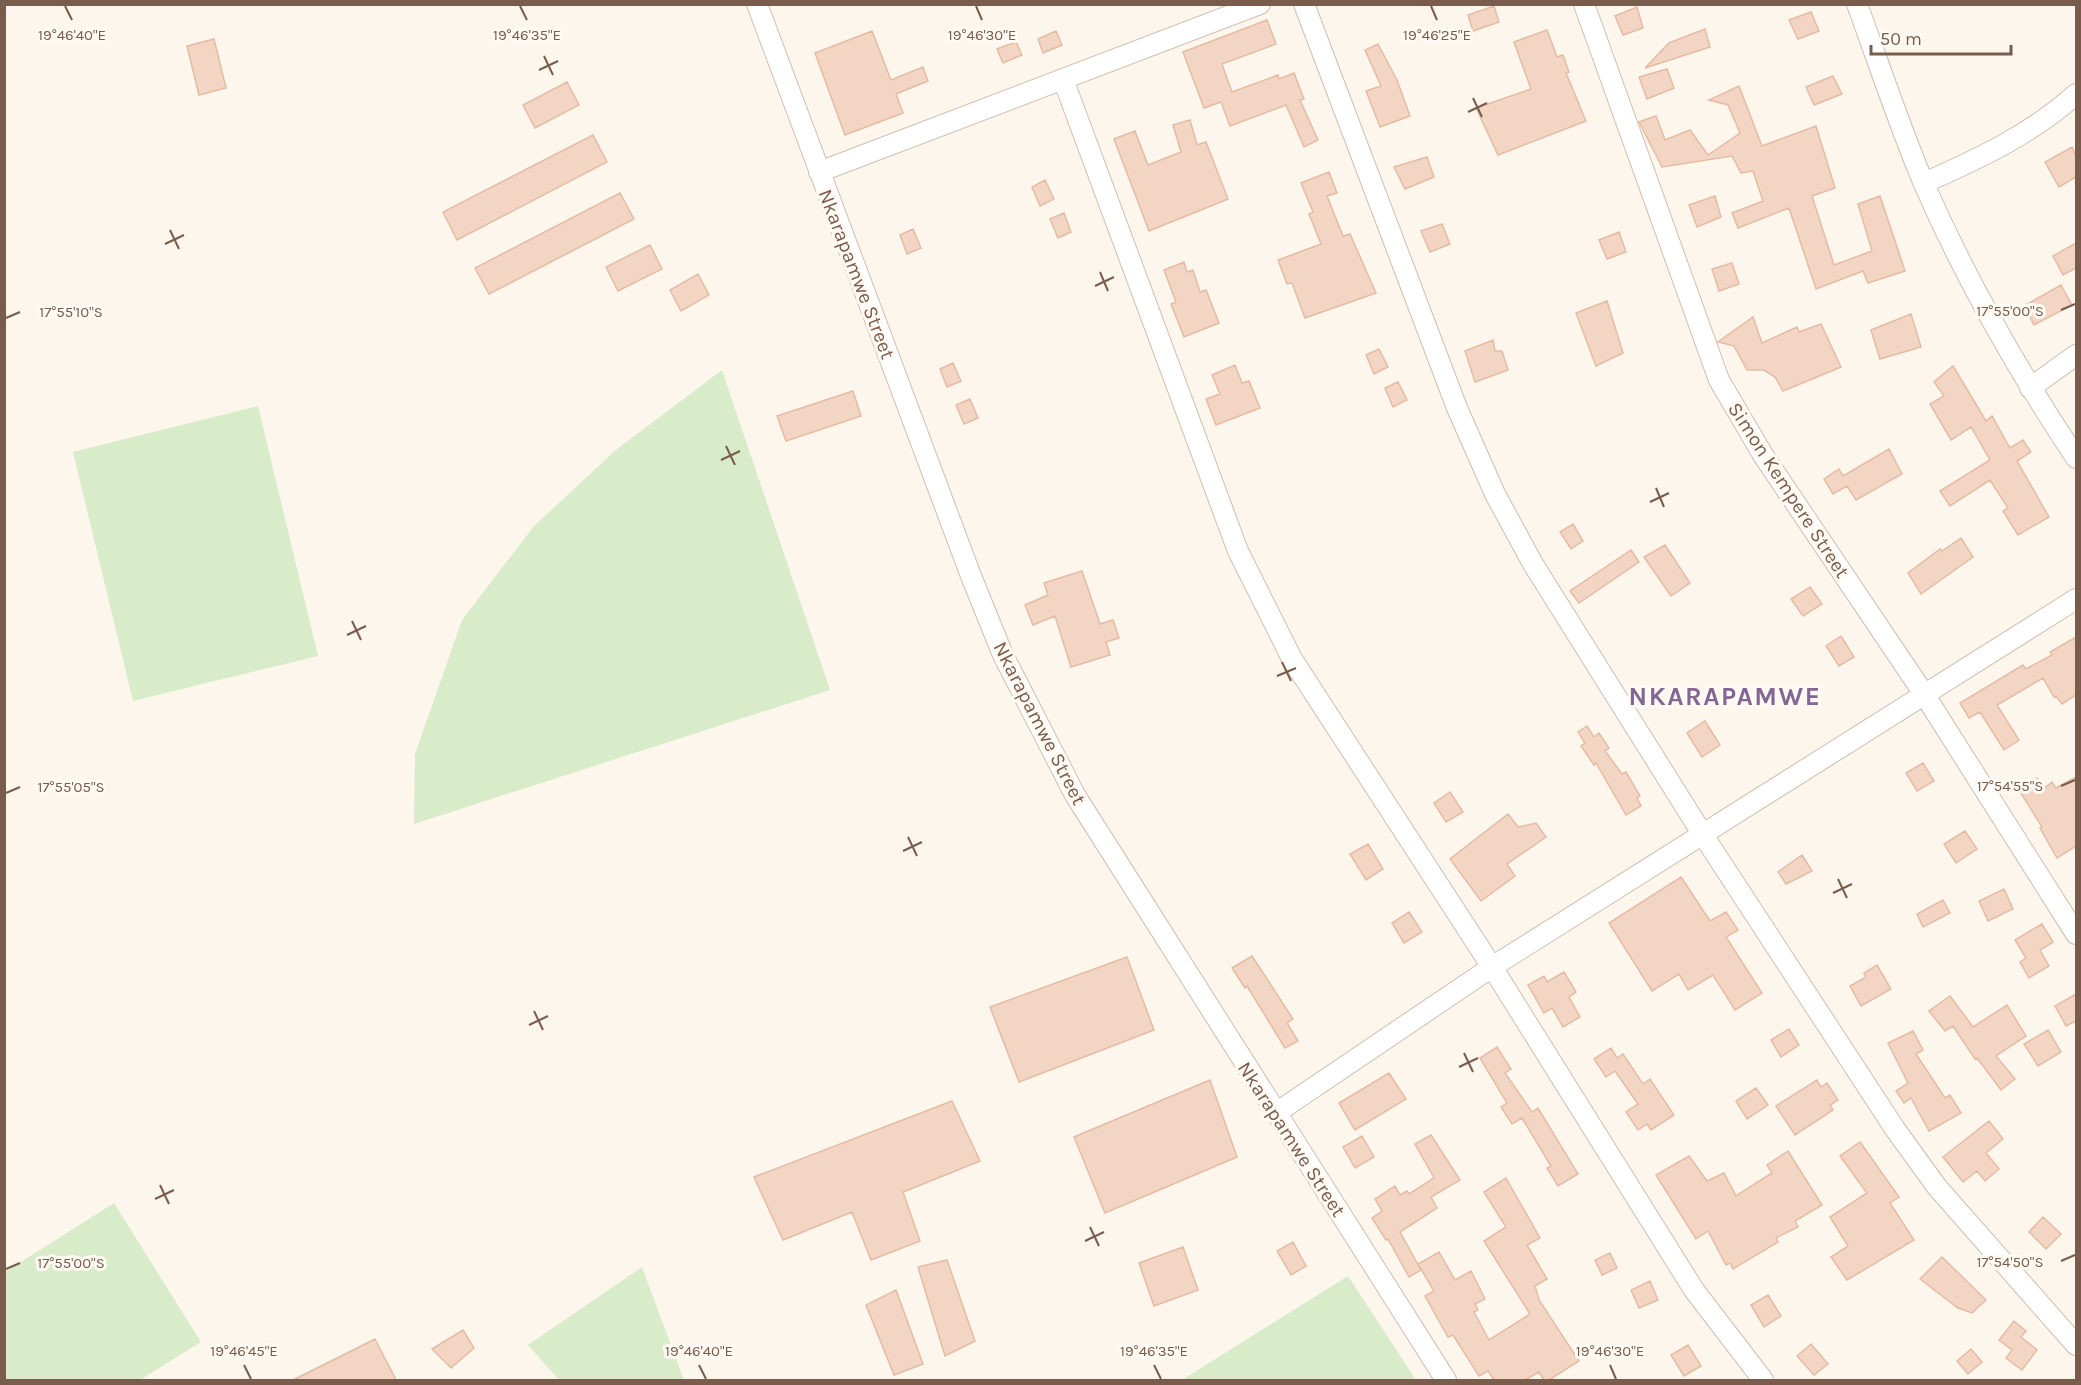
<svg xmlns="http://www.w3.org/2000/svg" width="2081" height="1385" font-family="Karla,sans-serif">
<rect width="100%" height="100%" fill="#fdf6ec"/>
<path fill="#d8ecc9" d="M722,370L830,690L414,824L415,754L462,620L534,526L617,449Z
M258,406L318,656L133,701L73,452Z
M114,1203L201,1342L140,1380H5V1272Z
M642,1267L684,1380H559L528,1345Z
M1348,1276L1416,1380H1182Z"/>
<path fill="#f3d5c3" stroke="#e6bba3" stroke-width="1.5" d="M1494,6L1499,22L1473,31L1468,15Z
M1637,7L1643,28L1623,35L1615,16Z
M1811,12L1819,31L1798,39L1789,20Z
M1267,20L1276,44L1222,64L1232,92L1278,75L1279,79L1294,73L1304,99L1300,100L1318,140L1304,147L1286,105L1230,126L1221,102L1204,108L1183,52Z
M1705,29L1710,47L1645,68L1669,43Z
M1547,30L1557,57L1563,55L1569,72L1566,73L1586,121L1498,155L1476,108L1531,89L1514,42Z
M872,31L891,80L923,67L928,81L896,94L903,113L845,135L815,53Z
M1056,31L1062,45L1043,53L1038,39Z
M214,39L226,88L199,95L187,46Z
M1016,42L1022,55L1003,63L997,49Z
M1378,44L1397,80L1410,116L1380,127L1366,91L1381,86L1365,50Z
M1667,69L1674,88L1647,99L1639,77Z
M1833,76L1842,94L1814,105L1806,87Z
M567,82L579,105L535,128L523,105Z
M1739,86L1762,146L1816,126L1835,188L1812,196L1834,265L1872,251L1858,204L1880,196L1905,271L1868,283L1863,271L1816,289L1789,208L1738,228L1732,213L1763,201L1753,171L1741,173L1732,156L1662,167L1639,122L1656,116L1665,140L1690,130L1708,155L1740,133L1728,105L1709,100Z
M1190,120L1197,145L1206,142L1228,199L1149,231L1114,139L1135,131L1148,165L1181,152L1173,125Z
M593,135L607,162L457,240L443,212Z
M2072,147L2076,156V177L2059,187L2045,162Z
M1427,157L1434,177L1405,189L1394,167Z
M1329,172L1337,193L1327,196L1343,236L1350,234L1376,293L1305,318L1292,283L1287,284L1278,260L1321,244L1309,214L1313,212L1301,183Z
M1045,180L1054,199L1040,206L1032,187Z
M620,193L634,219L489,294L475,268Z
M1715,196L1721,217L1697,227L1689,205Z
M1064,213L1071,232L1058,238L1050,219Z
M1442,224L1450,244L1430,252L1421,231Z
M913,229L921,248L907,254L900,235Z
M1619,232L1626,252L1607,259L1599,240Z
M2076,243V268L2063,275L2053,256Z
M650,245L662,269L618,291L606,267Z
M1184,262L1187,272L1193,270L1200,292L1206,290L1219,323L1184,337L1171,304L1176,302L1164,270Z
M1732,263L1739,284L1719,291L1712,269Z
M698,274L709,295L681,311L670,290Z
M2061,285L2072,305L2034,325L2024,306Z
M1607,301L1623,353L1596,366L1576,313Z
M1911,314L1921,347L1880,359L1871,330Z
M1753,317L1762,343L1797,327L1799,332L1821,324L1841,367L1783,391L1775,377L1764,370H1747L1734,346L1718,342Z
M1493,340L1495,351H1502L1508,370L1475,382L1465,351Z
M1379,349L1388,367L1374,374L1366,355Z
M953,363L961,381L947,387L940,369Z
M1235,365L1242,383L1249,381L1260,408L1216,425L1206,399L1220,394L1212,375Z
M1953,366L1986,421L1992,416L2010,448L2023,440L2031,452L2017,461L2049,517L2018,535L2003,511L2008,508L1990,480L1950,506L1940,491L1990,460L1971,427L1951,440L1930,404L1944,396L1934,382Z
M1398,382L1407,400L1393,407L1385,388Z
M853,391L861,416L786,441L777,416Z
M970,399L978,418L964,424L956,405Z
M1889,449L1902,474L1856,500L1847,486L1833,494L1824,479L1839,469L1843,476Z
M1573,524L1583,541L1571,549L1560,532Z
M1961,538L1973,557L1921,594L1908,573L1940,549L1942,551Z
M1665,545L1690,583L1671,596L1644,557Z
M1631,550L1639,562L1579,603L1570,591Z
M1082,571L1100,624L1113,620L1119,638L1106,642L1110,655L1071,667L1055,616L1033,625L1025,605L1048,595L1044,583Z
M1810,587L1822,604L1803,616L1791,599Z
M1841,636L1854,657L1839,666L1826,646Z
M2076,637V695L2062,704L2056,696L2054,697L2043,678L1997,705L2019,740L2004,750L1980,712L1969,718L1960,703L2023,665L2026,669L2052,655L2050,652Z
M1705,721L1720,745L1702,757L1687,733Z
M1587,726L1594,737L1599,733L1609,748L1605,751L1622,774L1626,772L1640,796L1637,798L1641,806L1626,815L1596,763L1594,765L1581,746L1585,743L1578,732Z
M1923,763L1934,781L1917,791L1906,773Z
M2076,777V846L2057,858L2040,828L2042,827L2019,790L2037,778L2043,789L2052,782L2056,788Z
M1450,792L1463,812L1446,822L1434,803Z
M1508,814L1518,827L1536,823L1546,837L1507,864L1515,876L1481,901L1450,859Z
M1965,831L1977,849L1956,863L1944,844Z
M1368,844L1383,869L1366,880L1350,854Z
M1802,855L1812,871L1786,884L1778,872Z
M1681,877L1710,921L1726,912L1738,930L1726,937L1762,993L1735,1010L1713,975L1688,990L1679,974L1652,991L1609,923Z
M2004,889L2013,909L1988,921L1979,901Z
M1943,900L1950,913L1923,927L1917,914Z
M1409,912L1422,932L1404,943L1392,923Z
M2042,924L2053,942L2040,950L2049,966L2029,978L2020,962L2026,958L2015,940Z
M1252,956L1293,1019L1287,1023L1298,1041L1285,1048L1247,986L1245,988L1232,968Z
M1127,957L1154,1030L1019,1082L990,1007Z
M1877,965L1891,989L1861,1006L1850,986L1866,977L1864,973Z
M1564,972L1576,992L1569,997L1580,1017L1563,1027L1552,1008L1544,1013L1528,985L1544,976L1547,982Z
M2076,994V1021L2066,1026L2055,1006Z
M1950,996L1973,1027L2007,1005L2026,1036L1996,1056L2015,1079L2001,1090L1977,1058L1975,1059L1953,1026L1945,1031L1929,1011Z
M1789,1029L1799,1045L1781,1057L1771,1040Z
M2048,1030L2061,1052L2038,1066L2024,1044Z
M1913,1031L1923,1050L1916,1054L1945,1098L1950,1095L1961,1113L1929,1131L1911,1098L1904,1103L1896,1091L1908,1083L1888,1043Z
M1497,1047L1511,1069L1505,1073L1532,1112L1538,1108L1578,1174L1558,1186L1547,1168L1551,1166L1522,1118L1512,1124L1501,1107L1507,1103L1480,1058Z
M1611,1048L1617,1058L1623,1054L1643,1084L1650,1079L1674,1115L1651,1130L1647,1124L1638,1130L1626,1112L1638,1104L1615,1071L1606,1077L1594,1059Z
M1389,1073L1406,1099L1355,1130L1339,1103Z
M1210,1080L1237,1157L1105,1213L1074,1137Z
M1817,1080L1821,1087L1827,1083L1838,1100L1830,1105L1833,1110L1795,1135L1776,1106Z
M1756,1088L1768,1105L1747,1119L1736,1101Z
M952,1101L980,1161L903,1192L920,1241L871,1260L852,1212L783,1240L754,1177Z
M1989,1121L2003,1139L1986,1153L1999,1169L1985,1181L1977,1171L1963,1182L1943,1157Z
M1431,1135L1460,1180L1431,1197L1437,1208L1400,1232L1421,1270L1409,1277L1388,1239L1386,1240L1372,1218L1382,1211L1375,1199L1395,1186L1400,1195L1407,1191L1409,1194L1434,1178L1415,1144Z
M1362,1136L1374,1157L1355,1168L1343,1147Z
M1860,1142L1899,1197L1890,1203L1914,1240L1847,1280L1831,1257L1848,1246L1830,1217L1867,1193L1840,1156Z
M1788,1151L1822,1205L1795,1221L1798,1227L1776,1238L1778,1242L1733,1269L1730,1263L1726,1265L1708,1231L1696,1239L1656,1175L1689,1156L1707,1181L1724,1173L1736,1196L1772,1173L1767,1165Z
M1506,1178L1540,1238L1527,1245L1547,1279L1535,1286L1539,1300L1579,1361L1549,1380H1544L1539,1372L1525,1380H1494L1488,1371L1479,1376L1453,1335L1448,1337L1425,1296L1434,1291L1418,1264L1439,1252L1455,1280L1471,1271L1485,1299L1475,1304L1478,1310L1474,1312L1489,1340L1530,1314L1484,1241L1506,1227L1484,1192Z
M2043,1217L2061,1234L2046,1249L2029,1232Z
M1293,1242L1306,1266L1291,1275L1277,1251Z
M1183,1247L1198,1290L1154,1306L1139,1263Z
M1610,1253L1617,1268L1602,1275L1595,1260Z
M1942,1257L1986,1300L1972,1313L1958,1308L1920,1279Z
M947,1260L975,1341L945,1356L918,1267Z
M1650,1281L1658,1300L1639,1308L1631,1290Z
M896,1290L923,1364L894,1375L866,1305Z
M1768,1295L1781,1316L1764,1327L1751,1305Z
M2014,1321L2026,1331L2021,1337L2037,1350L2022,1370L2006,1358L2012,1350L1999,1340Z
M463,1330L474,1348L451,1368L432,1349Z
M375,1339L396,1380H293Z
M1811,1344L1828,1364L1814,1375L1797,1356Z
M1688,1345L1701,1366L1684,1376L1671,1355Z
M1971,1349L1982,1362L1968,1374L1957,1361Z"/>
<g fill="none" stroke-linecap="round" stroke-linejoin="round">
<defs>
<path id="minor" d="M757,4L971,576L1003,655L1075,795L1446,1380
M1304,4L1457,408L1495,494L1533,564L1703,835L1895,1129L1937,1187L2076,1345
M1584,4L1719,380L1763,455L1924,694L2076,934
M1857,4C1879,64 1899,125 1924,184C1966,280 2018,371 2076,458
M1063,79L1238,551L1292,659L1492,967L1694,1290L1763,1380
M819,172L1260,4
M1924,183C1978,159 2032,134 2076,94
M2030,388L2076,355
M1276,1113L1492,967L2076,599"/>
</defs>
<use href="#minor" stroke="#d1beb0" stroke-width="22"/>
<use href="#minor" stroke="#fff" stroke-width="20"/>
</g>
<path fill="none" stroke="#7a5c4d" stroke-width="2" d="M65,6L72,20M520,6L527,20M976,6L982,20M1431,6L1437,20M544,56L553,75M539,70L558,61M1473,98L1482,117M1468,112L1487,103M170,230L179,249M165,244L184,235M1100,272L1108,291M1095,286L1114,277M2061,310L2075,304M6,318L20,312M726,446L735,465M721,460L740,451M1656,488L1664,507M1650,502L1669,493M352,621L361,640M347,635L366,626M1282,662L1291,681M1277,676L1296,668M2061,786L2075,780M6,793L20,787M908,837L917,856M903,851L922,842M1838,879L1847,898M1833,893L1852,884M534,1011L543,1030M529,1025L548,1016M1464,1053L1473,1072M1459,1067L1478,1058M160,1185L169,1204M155,1199L174,1190M1090,1227L1099,1246M1085,1241L1104,1232M2061,1261L2075,1255M6,1269L20,1263M244,1365L251,1379M699,1365L706,1379M1154,1365L1161,1379M1610,1365L1616,1379"/>
<g text-anchor="middle" stroke-width="6" stroke-linejoin="round" paint-order="stroke">
<g font-size="20" fill="#7a5c4d" stroke="#fffaf3">
<text transform="translate(857 274) rotate(69)" y="7">Nkarapamwe Street</text>
<text transform="translate(1789 490) rotate(57)" y="7">Simon Kempere Street</text>
<text transform="translate(1040 723) rotate(63)" y="7">Nkarapamwe Street</text>
<text transform="translate(1292 1139) rotate(57)" y="7">Nkarapamwe Street</text>
</g>
<g font-size="26" font-weight="bold" letter-spacing="1.5" fill="#846695" stroke="#fffaf3">
<text x="1725" y="705">NKARAPAMWE</text>
</g>
</g>
<g font-size="15" text-anchor="middle" fill="#7a5c4d" stroke="#fffaf3" stroke-width="6" stroke-linejoin="round" paint-order="stroke">
<text x="72" y="40">19°46'40"E</text>
<text x="527" y="40">19°46'35"E</text>
<text x="982" y="40">19°46'30"E</text>
<text x="1437" y="40">19°46'25"E</text>
<text x="2010" y="316">17°55'00"S</text>
<text x="71" y="317">17°55'10"S</text>
<text x="2010" y="791">17°54'55"S</text>
<text x="71" y="792">17°55'05"S</text>
<text x="2010" y="1267">17°54'50"S</text>
<text x="71" y="1268">17°55'00"S</text>
<text x="244" y="1356">19°46'45"E</text>
<text x="699" y="1356">19°46'40"E</text>
<text x="1154" y="1356">19°46'35"E</text>
<text x="1610" y="1356">19°46'30"E</text>
</g>
<rect width="2081" height="1385" fill="none" stroke="#7a5c4d" stroke-width="12"/>
<path d="M1871 45v9h140v-9" fill="none" stroke="#7a5c4d" stroke-width="3"/>
<text x="1880" y="45" font-size="18" fill="#7a5c4d" stroke="#fffaf3" stroke-width="4.5" paint-order="stroke">50 m</text>
</svg>
